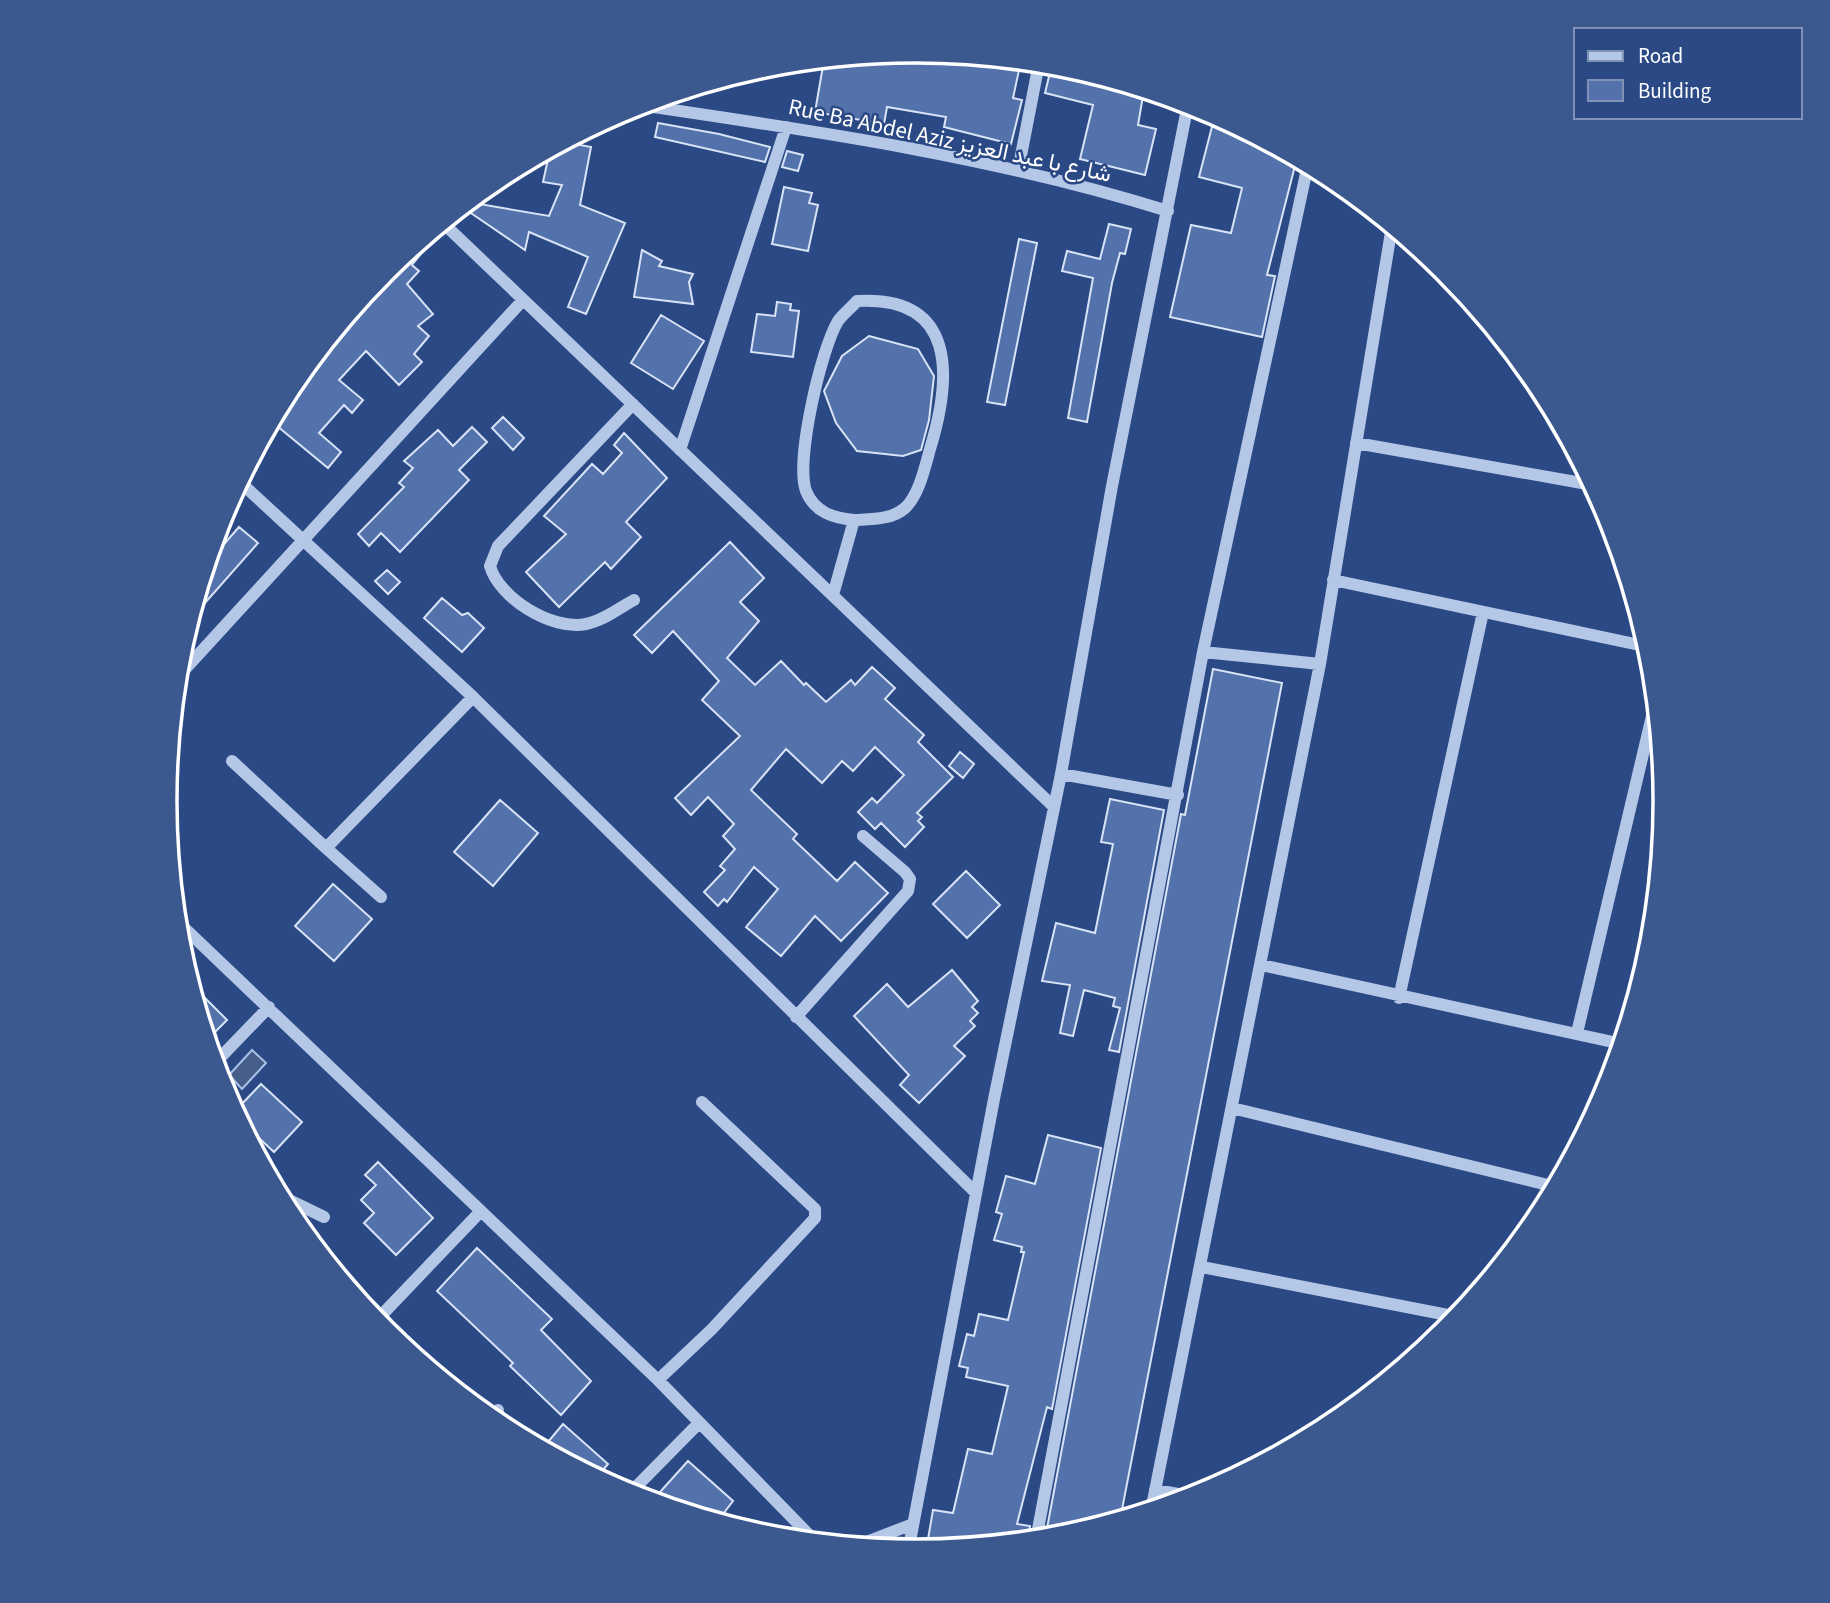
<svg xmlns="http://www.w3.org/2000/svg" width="1830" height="1603" font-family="'Source Sans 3',Vazirmatn,sans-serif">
<rect width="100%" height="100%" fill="#2a4985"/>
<path fill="#485e8a" stroke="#aac1e7" stroke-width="2" d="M252,1050L266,1063L242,1089L229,1075Z"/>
<path fill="#5372ac" stroke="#d8e3f6" stroke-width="2" d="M915,51L1021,61L1013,98L1022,100L1011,144L944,127L946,117L887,107L884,124L815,112L824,60Z
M1052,64L1144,90L1138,125L1156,129L1145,175L1080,159L1093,105L1045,93Z
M1215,115L1297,158L1267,275L1275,276L1262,337L1170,317L1191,225L1231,233L1242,188L1199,177Z
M658,123L719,134L770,147L765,162L655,137Z
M564,142L591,147L580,205L625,223L586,314L568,307L588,257L529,232L525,250L462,207L468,202L549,216L562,185L543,182L550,150Z
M787,151L803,155L798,171L782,167Z
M784,187L812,193L809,203L818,205L808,251L772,244Z
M1109,224L1131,229L1125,254L1120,253L1112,283L1087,422L1068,418L1093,278L1062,271L1067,251L1100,259Z
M427,235L432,240L412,265L419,271L407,284L433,314L418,326L429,336L414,354L422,362L399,385L366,351L339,380L363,400L352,413L344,405L319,433L341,452L328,468L271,421L291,384L384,270Z
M1019,239L1037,243L1005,405L987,402Z
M642,250L662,261L659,266L693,274L689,282L693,304L634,297Z
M777,302L791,304L790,310L799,311L793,357L751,352L757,314L775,316Z
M661,315L704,341L673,389L631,363Z
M869,336L918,349L934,376L929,420L921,450L903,456L857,451L836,423L824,391L842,356Z
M503,417L524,438L513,450L492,428Z
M472,427L487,442L459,470L469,480L400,552L381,533L369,546L358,534L404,487L399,483L413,468L404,461L438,430L453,446Z
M624,433L667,478L626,522L641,537L611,569L605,562L559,607L526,572L566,534L544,516L592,464L603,474L622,453L614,445Z
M239,527L258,543L189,621L215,535L225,543Z
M730,542L764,578L740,602L759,621L727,658L755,685L781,661L804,685L806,683L826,702L851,680L855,685L872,667L895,688L885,699L924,735L918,742L953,777L917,813L922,817L918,821L924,827L905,847L881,823L875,829L858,812L872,798L877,803L904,775L875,747L853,771L842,761L822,783L786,749L751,790L797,834L793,839L837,881L855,862L888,893L841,941L815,916L781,956L746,927L778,889L754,867L727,902L724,899L718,906L704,892L725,870L720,866L735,849L723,836L734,824L708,797L691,815L675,798L740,736L702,700L719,681L673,631L652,653L634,635Z
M387,570L400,582L388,594L375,581Z
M442,598L462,615L468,613L484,628L462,652L424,618Z
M1213,669L1282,683L1120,1520L1061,1538L1045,1539L1181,814L1185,815Z
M960,752L974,764L963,778L949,766Z
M1110,799L1164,810L1119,1052L1109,1050L1120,1008L1113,1006L1115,998L1084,990L1073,1036L1060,1033L1070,985L1042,981L1056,923L1095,933L1113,844L1101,842Z
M500,800L538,833L493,886L454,852Z
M966,871L1000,905L967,938L933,904Z
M333,884L372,919L334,961L295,926Z
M952,970L978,1001L972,1007L978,1013L970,1021L975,1026L954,1046L965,1056L919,1103L900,1085L909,1075L854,1016L887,984L908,1007Z
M189,982L227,1020L207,1040L192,992Z
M261,1084L302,1122L274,1152L260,1139L253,1147L234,1112Z
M1048,1135L1101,1148L1052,1409L1047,1407L1017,1524L1030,1526L1028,1541L926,1551L933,1510L953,1513L968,1449L992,1454L1008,1386L966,1377L968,1368L959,1366L967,1334L974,1336L979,1314L1008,1320L1024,1252H1021L1022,1247L994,1240L1002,1214L996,1212L1006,1176L1035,1184Z
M378,1162L433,1218L396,1255L364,1223L374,1213L361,1200L376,1185L365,1175Z
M477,1248L552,1319L541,1330L591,1381L561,1415L510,1366L513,1363L437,1291Z
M563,1424L608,1464L596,1478L542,1449Z
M688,1461L733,1501L717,1522L651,1502Z"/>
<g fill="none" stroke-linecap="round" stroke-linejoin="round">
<path stroke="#b5c7e7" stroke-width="12" d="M639,105C816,131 996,157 1168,211
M1018,171L1039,63
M443,223L1054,807
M633,404L498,546L490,566C499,598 552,631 586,624C603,621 619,608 634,600
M1356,443L1593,485
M680,450L786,127
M239,481L473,697L976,1193
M1333,580L1649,647
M833,595L854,520C834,518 815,513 806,491C795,461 821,349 838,321C843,314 851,308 857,301C957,295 952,377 930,449C925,467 919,495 905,508C892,520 870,519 854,520
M1203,652L1320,664
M176,679L523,300
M232,761L326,848
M1061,774L1178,795
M381,897L326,848L473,697
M176,920L658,1380L817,1543
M1261,965L1622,1044
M1399,998L1483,612
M796,1017L908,891L910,879L905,872L863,836
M1577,1033L1656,699
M214,1064L269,1007
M1232,1108L1556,1187
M284,1206L291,1201L324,1217
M1202,1267L1458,1317
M375,1322L481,1211
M658,1380L712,1329L815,1218V1209L702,1102
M489,1419L498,1410
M1155,1490L1196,1497
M628,1495L699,1423
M1151,1511L1320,664L1392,226
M1036,1540L1203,652L1308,164
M856,1546L913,1524
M908,1552L994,1099L1061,774L1112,486L1188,104"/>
</g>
<g text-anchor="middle" stroke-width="5" stroke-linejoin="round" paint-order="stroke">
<g font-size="23" fill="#fff" stroke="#2a4985">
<text transform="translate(950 140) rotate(12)" y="8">Rue Ba Abdel Aziz شارع با عبد العزيز</text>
</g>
</g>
<path d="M0 0H1830V1603H0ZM177 801a738 738 0 1 1 1476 0a738 738 0 1 1-1476 0Z" fill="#3b588f" fill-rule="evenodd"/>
<path fill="none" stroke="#fff" stroke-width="3.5" d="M177 801a738 738 0 1 1 1476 0a738 738 0 1 1-1476 0Z"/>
<rect x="1574" y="28" width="228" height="91" fill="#2a4985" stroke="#7f92b6" stroke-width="2"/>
<rect x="1588" y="51" width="35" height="10" fill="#b5c7e7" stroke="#7f92b6" stroke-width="2"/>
<text x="1638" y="63" font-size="21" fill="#ffffff">Road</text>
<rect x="1588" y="80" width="35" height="21" fill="#5372ac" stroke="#7f92b6" stroke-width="2"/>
<text x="1638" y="98" font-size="21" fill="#ffffff">Building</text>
</svg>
